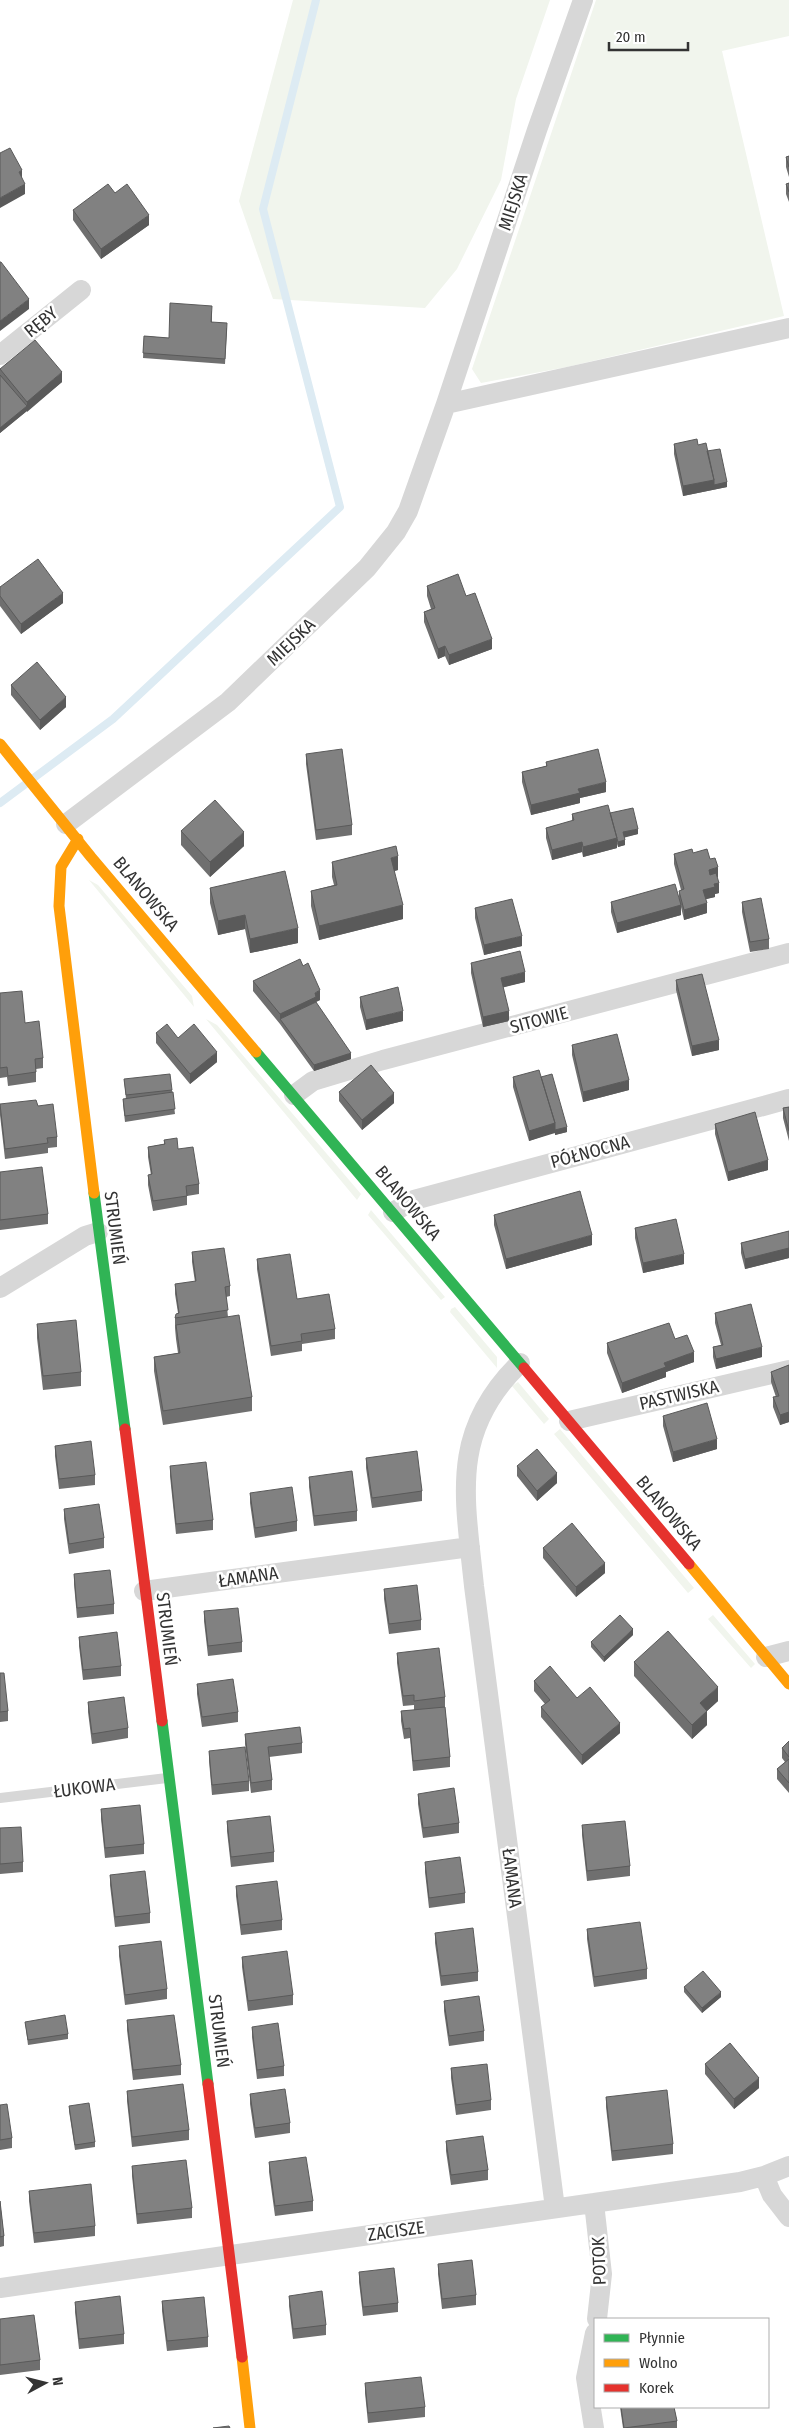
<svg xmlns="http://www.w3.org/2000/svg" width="789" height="2428" font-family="'Fira Sans Condensed',sans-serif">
<rect width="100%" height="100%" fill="#fff"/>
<path fill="#f1f5ed" d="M293,0H550L516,99L501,180L457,269L425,308L273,299L239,201Z
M596,0H789V36L722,51L784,316L567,367L481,383L472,369Z
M89,880L98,885L192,996L194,1007Z
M206,1019L217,1025L361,1194L357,1200Z
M371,1210L445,1297L441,1300L368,1215Z
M455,1307L497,1357V1368L450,1312L451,1309Z
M518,1382L549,1419L544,1424L512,1386Z
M560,1429L694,1588L688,1593L554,1434Z
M713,1615L755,1664L751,1668L708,1619Z"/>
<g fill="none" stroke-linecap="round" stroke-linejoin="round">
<path stroke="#ddebf3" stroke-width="8" d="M0,803L113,719L340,507L263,209L316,0"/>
<path stroke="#d7d7d7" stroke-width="10" d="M0,1798L167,1778"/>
<path stroke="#d7d7d7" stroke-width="20" d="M0,355L81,290
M446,404L789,328
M66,824L228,702L367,568L396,532L408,511L446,404L537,130L583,0
M294,1095L313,1081L383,1060L789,953
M393,1212L414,1200L789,1099
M0,1288L85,1236L98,1232
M520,1363C449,1432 465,1497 474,1586L555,2208
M569,1421L789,1370
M144,1591L470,1547
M766,1657L789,1651
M764,2176L772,2195L789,2217
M594,2203L602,2274L597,2319
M0,2288L740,2182L764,2176L789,2166
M594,2428L586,2378L595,2333"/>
<path stroke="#30b455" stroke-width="11" d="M256,1052L524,1368
M94,1193L125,1429
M162,1721L208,2084"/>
<path stroke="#ff9f0a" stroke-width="11" d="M0,744L91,857L256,1052
M78,839L61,867L59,906L94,1193
M689,1564L789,1684
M242,2357L250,2428"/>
<path stroke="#e5322d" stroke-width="11" d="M524,1368L689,1564
M125,1429L162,1721
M208,2084L242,2357"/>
</g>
<path fill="#6f6f6f" d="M789,156V177L786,167V157Z
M789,183V202L786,194V184Z
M115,193L149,225L101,259L73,220V210Z
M212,311V322L227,328L225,364L143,358L144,336L169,338Z
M0,369L62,382L0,433Z
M674,444L698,445L707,451L727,487L683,496L674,454Z
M427,586L466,596L492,649L449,665L445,656L438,659L424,622V612L431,609L427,596Z
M0,587L63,603L21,634L0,606Z
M11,685L66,707L40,730L11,695Z
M306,754L352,825V835L316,840L306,764Z
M546,762L606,792L580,798V803L531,815L522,782V772L546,766Z
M610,813L638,834L624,837L625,845L618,847L617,844V848L583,857L582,852L552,860L546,838V828L572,821V814Z
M181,831L244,846L210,877L181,845Z
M693,853L710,859L718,877H717L719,893L715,894V897L705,899L707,913L684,920L681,907V915L617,933L611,912V902L679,899V891L681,890L674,864V854Z
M332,862L398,870L394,871L403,919L319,940L311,906V891L334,885L332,877Z
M210,888L298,943L250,953L245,929L218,935L210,903Z
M742,902L769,939V949L750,952L742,912Z
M475,908L522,946L484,955L475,918Z
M471,963L525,982L503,987L509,1021L483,1027L471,973Z
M676,980L719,1050L692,1056L676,990Z
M253,981L320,1000L316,1002L351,1059L314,1071L280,1024L253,991Z
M0,993L25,1023L43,1058V1068L36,1069V1082L8,1086L7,1077L0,1078Z
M360,997L403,1021L366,1030L360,1007Z
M156,1033L217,1062L190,1084L156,1043Z
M572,1045L629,1090L583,1102L572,1055Z
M513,1077H541L567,1132L555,1135V1132L529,1141L513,1087Z
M124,1079L172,1090L175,1114L125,1122L123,1104V1099H126Z
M339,1092L394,1103L362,1130L339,1101Z
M0,1104L38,1106L57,1137V1147L48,1148V1153L5,1159L0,1115Z
M789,1107V1141L783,1118V1108Z
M715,1124L768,1170L728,1181L715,1134Z
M164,1140L178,1149L199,1184V1194L187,1196V1205L153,1211L148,1185V1175H151L148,1157V1147L164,1144Z
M0,1172L48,1214V1224L0,1230Z
M494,1215L592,1245L506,1269L494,1225Z
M635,1228L684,1264L643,1273L635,1238Z
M789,1231V1258L745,1269L741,1253V1243Z
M192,1252L230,1286V1296L226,1297L228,1317L252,1397V1411L163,1425L154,1371V1357L178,1353L176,1339L175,1328V1318L178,1313L175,1294V1284L195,1282L192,1262Z
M257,1259L297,1299L335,1329V1339L302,1344V1351L271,1356L257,1269Z
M715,1313L762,1357L716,1369L713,1357V1347L721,1345L715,1323Z
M37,1324L81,1372V1386L43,1390L37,1338Z
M675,1339L694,1362L666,1372V1377L622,1393L607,1353V1343Z
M789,1365V1422L780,1425L773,1407V1397H776L771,1382V1372Z
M663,1416L717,1449L673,1462L663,1426Z
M55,1446L95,1475V1485L59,1489L55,1456Z
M366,1458L422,1491V1501L372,1508L366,1468Z
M170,1466L213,1520V1530L176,1534L170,1476Z
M517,1466L557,1483L537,1501L517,1476Z
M309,1477L357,1511V1521L314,1526L309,1487Z
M250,1493L297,1521V1531L255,1538L250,1503Z
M64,1509L104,1538V1548L69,1554L64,1519Z
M543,1548L605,1573L576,1597L543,1558Z
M74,1574L114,1604V1614L77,1618L74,1584Z
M384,1589L421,1620V1630L389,1634L384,1599Z
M204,1611L242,1642V1652L208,1656L204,1621Z
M633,1635L604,1662L591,1647V1642Z
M79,1637L121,1666V1676L83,1680L79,1646Z
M397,1653L445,1697V1707L450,1757V1767L413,1771L410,1738L404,1739L401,1721V1711L414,1710V1705L403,1706L397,1663Z
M634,1662L718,1701L707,1711V1725L692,1739L634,1676Z
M0,1673L8,1711V1721L0,1722Z
M534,1681L620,1733L582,1765L541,1717V1707L545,1704L534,1691Z
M197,1684L238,1712V1722L202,1727L197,1694Z
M88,1702L128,1728V1738L92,1744L88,1712Z
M245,1734L302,1743V1753L269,1757L272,1780V1790L251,1793L245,1744Z
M789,1741V1793L777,1779V1769L785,1762L782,1758V1748Z
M209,1751L249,1781V1791L212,1795L209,1761Z
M418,1794L459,1823V1833L423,1838L418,1804Z
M101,1809L144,1844V1854L105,1858L101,1819Z
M227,1821L274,1852V1862L231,1867L227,1831Z
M582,1825L630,1866V1876L587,1881L582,1835Z
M0,1828L23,1862V1872L0,1874Z
M425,1862L465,1893V1903L429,1908L425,1872Z
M110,1875L150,1913V1923L115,1927L110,1885Z
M236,1886L282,1920V1930L241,1935L236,1896Z
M587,1929L647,1969V1979L594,1987L587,1939Z
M435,1933L478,1972V1981L441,1986L435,1943Z
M119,1946L167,1989V1999L125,2005L119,1956Z
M242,1957L293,1995V2005L248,2011L242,1967Z
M684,1987L721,1997L702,2013L684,1992Z
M444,2001L484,2031V2041L449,2046L444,2011Z
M127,2020L181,2065V2075L133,2080L127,2030Z
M25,2022L68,2034V2039L28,2045Z
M252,2027L284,2066V2076L257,2079L252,2037Z
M705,2064L759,2088L734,2109L705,2074Z
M451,2068L491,2100V2110L456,2115L451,2078Z
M127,2091L189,2130V2140L132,2147L127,2101Z
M250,2094L290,2123V2133L255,2138L250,2104Z
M606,2097L673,2144V2154L612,2161L606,2107Z
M0,2105L12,2138V2148L0,2150Z
M69,2106L95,2142V2147L75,2150L69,2111Z
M446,2141L488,2170V2180L451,2185L446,2151Z
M269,2162L313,2201V2211L275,2216L269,2172Z
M132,2166L192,2208V2218L137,2224L132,2176Z
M29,2191L95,2226V2236L34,2243L29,2201Z
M0,2201L4,2236V2246L0,2247Z
M438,2264L476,2295V2305L442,2309L438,2274Z
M359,2272L398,2303V2312L363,2316L359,2282Z
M289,2296L326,2325V2335L293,2339L289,2306Z
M162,2301L208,2337V2347L167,2351L162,2311Z
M75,2302L124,2334V2344L79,2349L75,2312Z
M0,2319L40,2360V2370L0,2375Z
M365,2383L425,2407V2417L368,2423L365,2393Z
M620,2407H674L677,2421V2428H623Z"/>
<path fill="#5a5a5a" d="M22,170V180L19,172Z
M25,184V194L0,208V198Z
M149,215V225L101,259V249Z
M29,299V309L0,331V321Z
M62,372V382L27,412V402Z
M27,406V411L0,433V428Z
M714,480L727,482V487L683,496V486Z
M63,593V603L21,634V624Z
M492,639V649L449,665V655Z
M445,646V656L438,659V649Z
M66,697V707L40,730V720Z
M606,782V792L580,798V803L531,815V805L578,789Z
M638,829V834L623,838V832Z
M244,832V846L210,877V862Z
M617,838V848L583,857V847Z
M625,840V845L618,847V842Z
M582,842V852L552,860V850Z
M398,856V870L391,872V858Z
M718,867V877L709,880V870Z
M719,883V893L715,894V897L703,900V890L714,884Z
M707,903V913L684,920V910Z
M403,905V919L319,940V926Z
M681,905V915L617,933V923Z
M245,915V929L218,935V921Z
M298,928V943L250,953V939Z
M522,936V946L484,955V945Z
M525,972V982L501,988V978Z
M320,990V1000L280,1019V1014Z
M403,1011V1021L366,1030V1020Z
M509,1011V1021L483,1027V1017Z
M719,1040V1050L692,1056V1046Z
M217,1052V1062L190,1084V1074Z
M351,1053V1059L314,1071V1065Z
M629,1080V1090L583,1102V1092Z
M394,1093V1103L362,1130V1120Z
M555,1123V1133L529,1141V1131Z
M567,1127V1132L555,1135V1130Z
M768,1160V1170L728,1181V1172Z
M592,1235V1245L506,1269V1259Z
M789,1248V1258L745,1269V1259Z
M684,1254V1264L643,1273V1263Z
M762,1347V1357L716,1369V1359Z
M694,1352V1362L666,1372V1377L622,1393V1383L664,1363Z
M789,1412V1422L780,1425V1415Z
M717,1439V1449L673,1462V1452Z
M557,1473V1483L537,1501V1491Z
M605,1563V1573L576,1597V1587Z
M633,1629V1635L604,1662V1657Z
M718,1687V1701L707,1711V1725L692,1739V1725L700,1703Z
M620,1723V1733L582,1765V1755Z
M721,1992V1997L702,2013V2008Z
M759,2078V2088L734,2109V2099Z"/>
<path fill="#818181" stroke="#5a5a5a" d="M10,148L22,170L19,172L25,184L0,198V153Z
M789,156V167L786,157Z
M789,183V192L786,184Z
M108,184L115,193L127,184L149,215L101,249L73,210Z
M0,262H1L29,299L0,321Z
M170,303L212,306L211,322L227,323L225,359L143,353L144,336L169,338Z
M35,340L62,372L27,402L0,369Z
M0,375L27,406L0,428Z
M697,439L698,445L706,443L714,480L683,486L674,444Z
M720,449L727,482L714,485V480L707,451Z
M38,559L63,593L21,624L0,596V587Z
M458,574L466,596L475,593L492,639L449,655L445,646L438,649L424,612L435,608L427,586Z
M37,662L66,697L40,720L11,685Z
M342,749L352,825L316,830L306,754Z
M598,749L606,782L578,789L580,793L531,805L522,772L547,766L546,762Z
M215,800L244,832L210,862L181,831Z
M608,805L617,838L583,847L582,842L552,850L546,828L574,820L572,814Z
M633,808L638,829L623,832L625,840L618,842L610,813Z
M396,846L398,856L391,858L403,905L319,926L311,891L337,885L332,862Z
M692,849L693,853L707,849L710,859L715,858L718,867L709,870L710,875L716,873L719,883L714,884L715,887L703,890L707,903L684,910L679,891L684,889L674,854Z
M285,871L298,928L250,939L245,915L218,921L210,888Z
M675,884L681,905L617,923L611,902Z
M761,898L769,939L750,942L742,902Z
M512,899L522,936L484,945L475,908Z
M520,951L525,972L501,978L509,1011L483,1017L471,963Z
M300,959L303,966L308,963L320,990L315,993L316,997L280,1014L253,981Z
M702,974L719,1040L692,1046L676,980Z
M398,987L403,1011L366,1020L360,997Z
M22,991L25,1023L39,1021L43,1058L35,1059L36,1072L8,1076L7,1067L0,1068V993Z
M316,1002L351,1053L314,1065L280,1019Z
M167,1024L178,1038L194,1024L217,1052L190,1074L156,1033Z
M617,1034L629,1080L583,1092L572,1045Z
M371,1065L394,1093L362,1120L339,1092Z
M539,1070L555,1123L529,1131L513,1077Z
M170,1074L172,1090L126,1095L124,1079Z
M552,1074L567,1127L555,1130V1123L541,1077Z
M173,1092L175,1109L125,1116L123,1099Z
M36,1100L38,1106L53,1104L57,1137L47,1138L48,1143L5,1149L0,1104Z
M789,1107V1131L783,1108Z
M755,1112L768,1160L728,1172L715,1124Z
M177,1138L178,1149L193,1147L199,1184L186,1186L187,1196L153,1201L148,1175L152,1174L148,1147L165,1144L164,1140Z
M42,1167L48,1214L0,1220V1172Z
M580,1191L592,1235L506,1259L494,1215Z
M676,1219L684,1254L643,1263L635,1228Z
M789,1231V1248L745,1259L741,1243Z
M224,1248L230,1286L225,1287L228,1310L175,1318L176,1314L179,1313L175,1284L196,1281L192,1252Z
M290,1254L297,1299L329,1294L335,1329L301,1334L302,1341L271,1346L257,1259Z
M751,1304L762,1347L716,1359L713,1347L723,1345L715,1313Z
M239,1315L252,1397L163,1411L154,1357L180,1353L176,1325Z
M76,1320L81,1372L43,1376L37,1324Z
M669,1323L675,1339L687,1335L694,1352L664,1363L666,1367L622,1383L607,1343Z
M789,1365V1412L780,1415L773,1397L779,1396L771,1372Z
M707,1403L717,1439L673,1452L663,1416Z
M91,1441L95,1475L59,1479L55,1446Z
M537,1449L557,1473L537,1491L517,1466Z
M417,1451L422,1491L372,1498L366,1458Z
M206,1462L213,1520L176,1524L170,1466Z
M352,1471L357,1511L314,1516L309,1477Z
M292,1487L297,1521L255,1528L250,1493Z
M99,1504L104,1538L69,1544L64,1509Z
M572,1523L605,1563L576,1587L543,1548Z
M110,1570L114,1604L77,1608L74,1574Z
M417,1585L421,1620L389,1624L384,1589Z
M238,1608L242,1642L208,1646L204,1611Z
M620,1615L633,1629L604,1657L591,1642Z
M668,1631L718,1687L700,1703L707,1711L692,1725L634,1662Z
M117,1632L121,1666L83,1670L79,1637Z
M439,1648L445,1697L414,1701V1695L403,1696L397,1653Z
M550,1666L577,1698L590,1687L620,1723L582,1755L541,1707L550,1700L534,1681Z
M0,1673H4L8,1711L0,1712Z
M233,1679L238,1712L202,1717L197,1684Z
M124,1697L128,1728L92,1734L88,1702Z
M445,1707L450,1757L413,1761L410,1728L404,1729L401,1711Z
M300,1727L302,1743L268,1747L272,1780L251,1783L245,1734Z
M789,1741V1757L782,1748Z
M245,1747L249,1781L212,1785L209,1751Z
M789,1759V1783L777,1769Z
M454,1788L459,1823L423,1828L418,1794Z
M140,1805L144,1844L105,1848L101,1809Z
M270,1816L274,1852L231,1857L227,1821Z
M625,1821L630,1866L587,1871L582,1825Z
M21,1827L23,1862L0,1864V1828Z
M460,1857L465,1893L429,1898L425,1862Z
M145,1871L150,1913L115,1917L110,1875Z
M277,1881L282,1920L241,1925L236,1886Z
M640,1922L647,1969L594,1977L587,1929Z
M473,1928L478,1972L441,1976L435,1933Z
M161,1941L167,1989L125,1995L119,1946Z
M287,1951L293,1995L248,2001L242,1957Z
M703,1971L721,1992L702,2008L684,1987Z
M479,1996L484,2031L449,2036L444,2001Z
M65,2015L68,2034L28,2040L25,2022Z
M174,2015L181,2065L133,2070L127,2020Z
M278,2023L284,2066L257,2070L252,2027Z
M730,2043L759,2078L734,2099L705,2064Z
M487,2064L491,2100L456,2105L451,2068Z
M183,2084L189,2130L132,2137L127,2091Z
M285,2089L290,2123L255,2128L250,2094Z
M667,2090L673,2144L612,2151L606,2097Z
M89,2103L95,2142L75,2145L69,2106Z
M7,2104L12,2138L0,2140V2105Z
M483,2136L488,2170L451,2175L446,2141Z
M306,2157L313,2201L275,2206L269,2162Z
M186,2160L192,2208L137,2214L132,2166Z
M91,2184L95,2226L34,2233L29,2191Z
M0,2201L4,2236L0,2237Z
M472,2260L476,2295L442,2299L438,2264Z
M394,2268L398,2303L363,2307L359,2272Z
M322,2291L326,2325L293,2329L289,2296Z
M120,2296L124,2334L79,2339L75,2302Z
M204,2297L208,2337L167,2341L162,2301Z
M34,2315L40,2360L0,2365V2319Z
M421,2377L425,2407L368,2413L365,2383Z
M621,2407H674L677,2421L624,2428Z
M229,2426L230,2428H213Z"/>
<g text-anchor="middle" stroke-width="5" stroke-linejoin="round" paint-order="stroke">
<g font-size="18" fill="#333" stroke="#fff">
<text transform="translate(513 202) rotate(-72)" y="6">MIEJSKA</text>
<text transform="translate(41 322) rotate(-39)" y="6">RĘBY</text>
<text transform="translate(291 642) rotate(-44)" y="6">MIEJSKA</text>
<text transform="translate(146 894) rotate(50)" y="6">BLANOWSKA</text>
<text transform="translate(539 1020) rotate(-15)" y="6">SITOWIE</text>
<text transform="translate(590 1152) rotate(-15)" y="6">PÓŁNOCNA</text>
<text transform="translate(408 1203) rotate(50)" y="6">BLANOWSKA</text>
<text transform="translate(115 1228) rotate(83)" y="6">STRUMIEŃ</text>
<text transform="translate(679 1395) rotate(-13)" y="6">PASTWISKA</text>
<text transform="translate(669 1513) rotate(50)" y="6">BLANOWSKA</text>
<text transform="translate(248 1577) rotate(-8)" y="6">ŁAMANA</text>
<text transform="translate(167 1629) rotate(83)" y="6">STRUMIEŃ</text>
<text transform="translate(84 1788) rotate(-7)" y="6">ŁUKOWA</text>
<text transform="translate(512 1878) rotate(83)" y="6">ŁAMANA</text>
<text transform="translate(219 2031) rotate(83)" y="6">STRUMIEŃ</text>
<text transform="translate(396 2231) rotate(-8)" y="6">ZACISZE</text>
<text transform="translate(599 2261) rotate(-92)" y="6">POTOK</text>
</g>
</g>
<rect x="594" y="2318" width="175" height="90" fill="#ffffff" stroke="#adadad"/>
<rect x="604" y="2334" width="25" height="8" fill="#30b455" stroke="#adadad"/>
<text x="639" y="2343" font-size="15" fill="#333333">Płynnie</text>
<rect x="604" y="2359" width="25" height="8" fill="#ff9f0a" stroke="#adadad"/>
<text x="639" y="2368" font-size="15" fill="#333333">Wolno</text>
<rect x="604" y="2384" width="25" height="8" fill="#e5322d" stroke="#adadad"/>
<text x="639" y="2393" font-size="15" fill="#333333">Korek</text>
<g transform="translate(45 2383) rotate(83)" stroke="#ffffff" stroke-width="4" paint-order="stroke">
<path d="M0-4L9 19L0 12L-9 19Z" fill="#333333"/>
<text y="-8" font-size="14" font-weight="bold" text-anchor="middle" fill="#333333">N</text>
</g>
<path d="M609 42v8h79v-8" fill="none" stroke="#333333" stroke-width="2.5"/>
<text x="616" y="42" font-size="15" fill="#333333" stroke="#ffffff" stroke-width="4" paint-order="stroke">20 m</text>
</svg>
